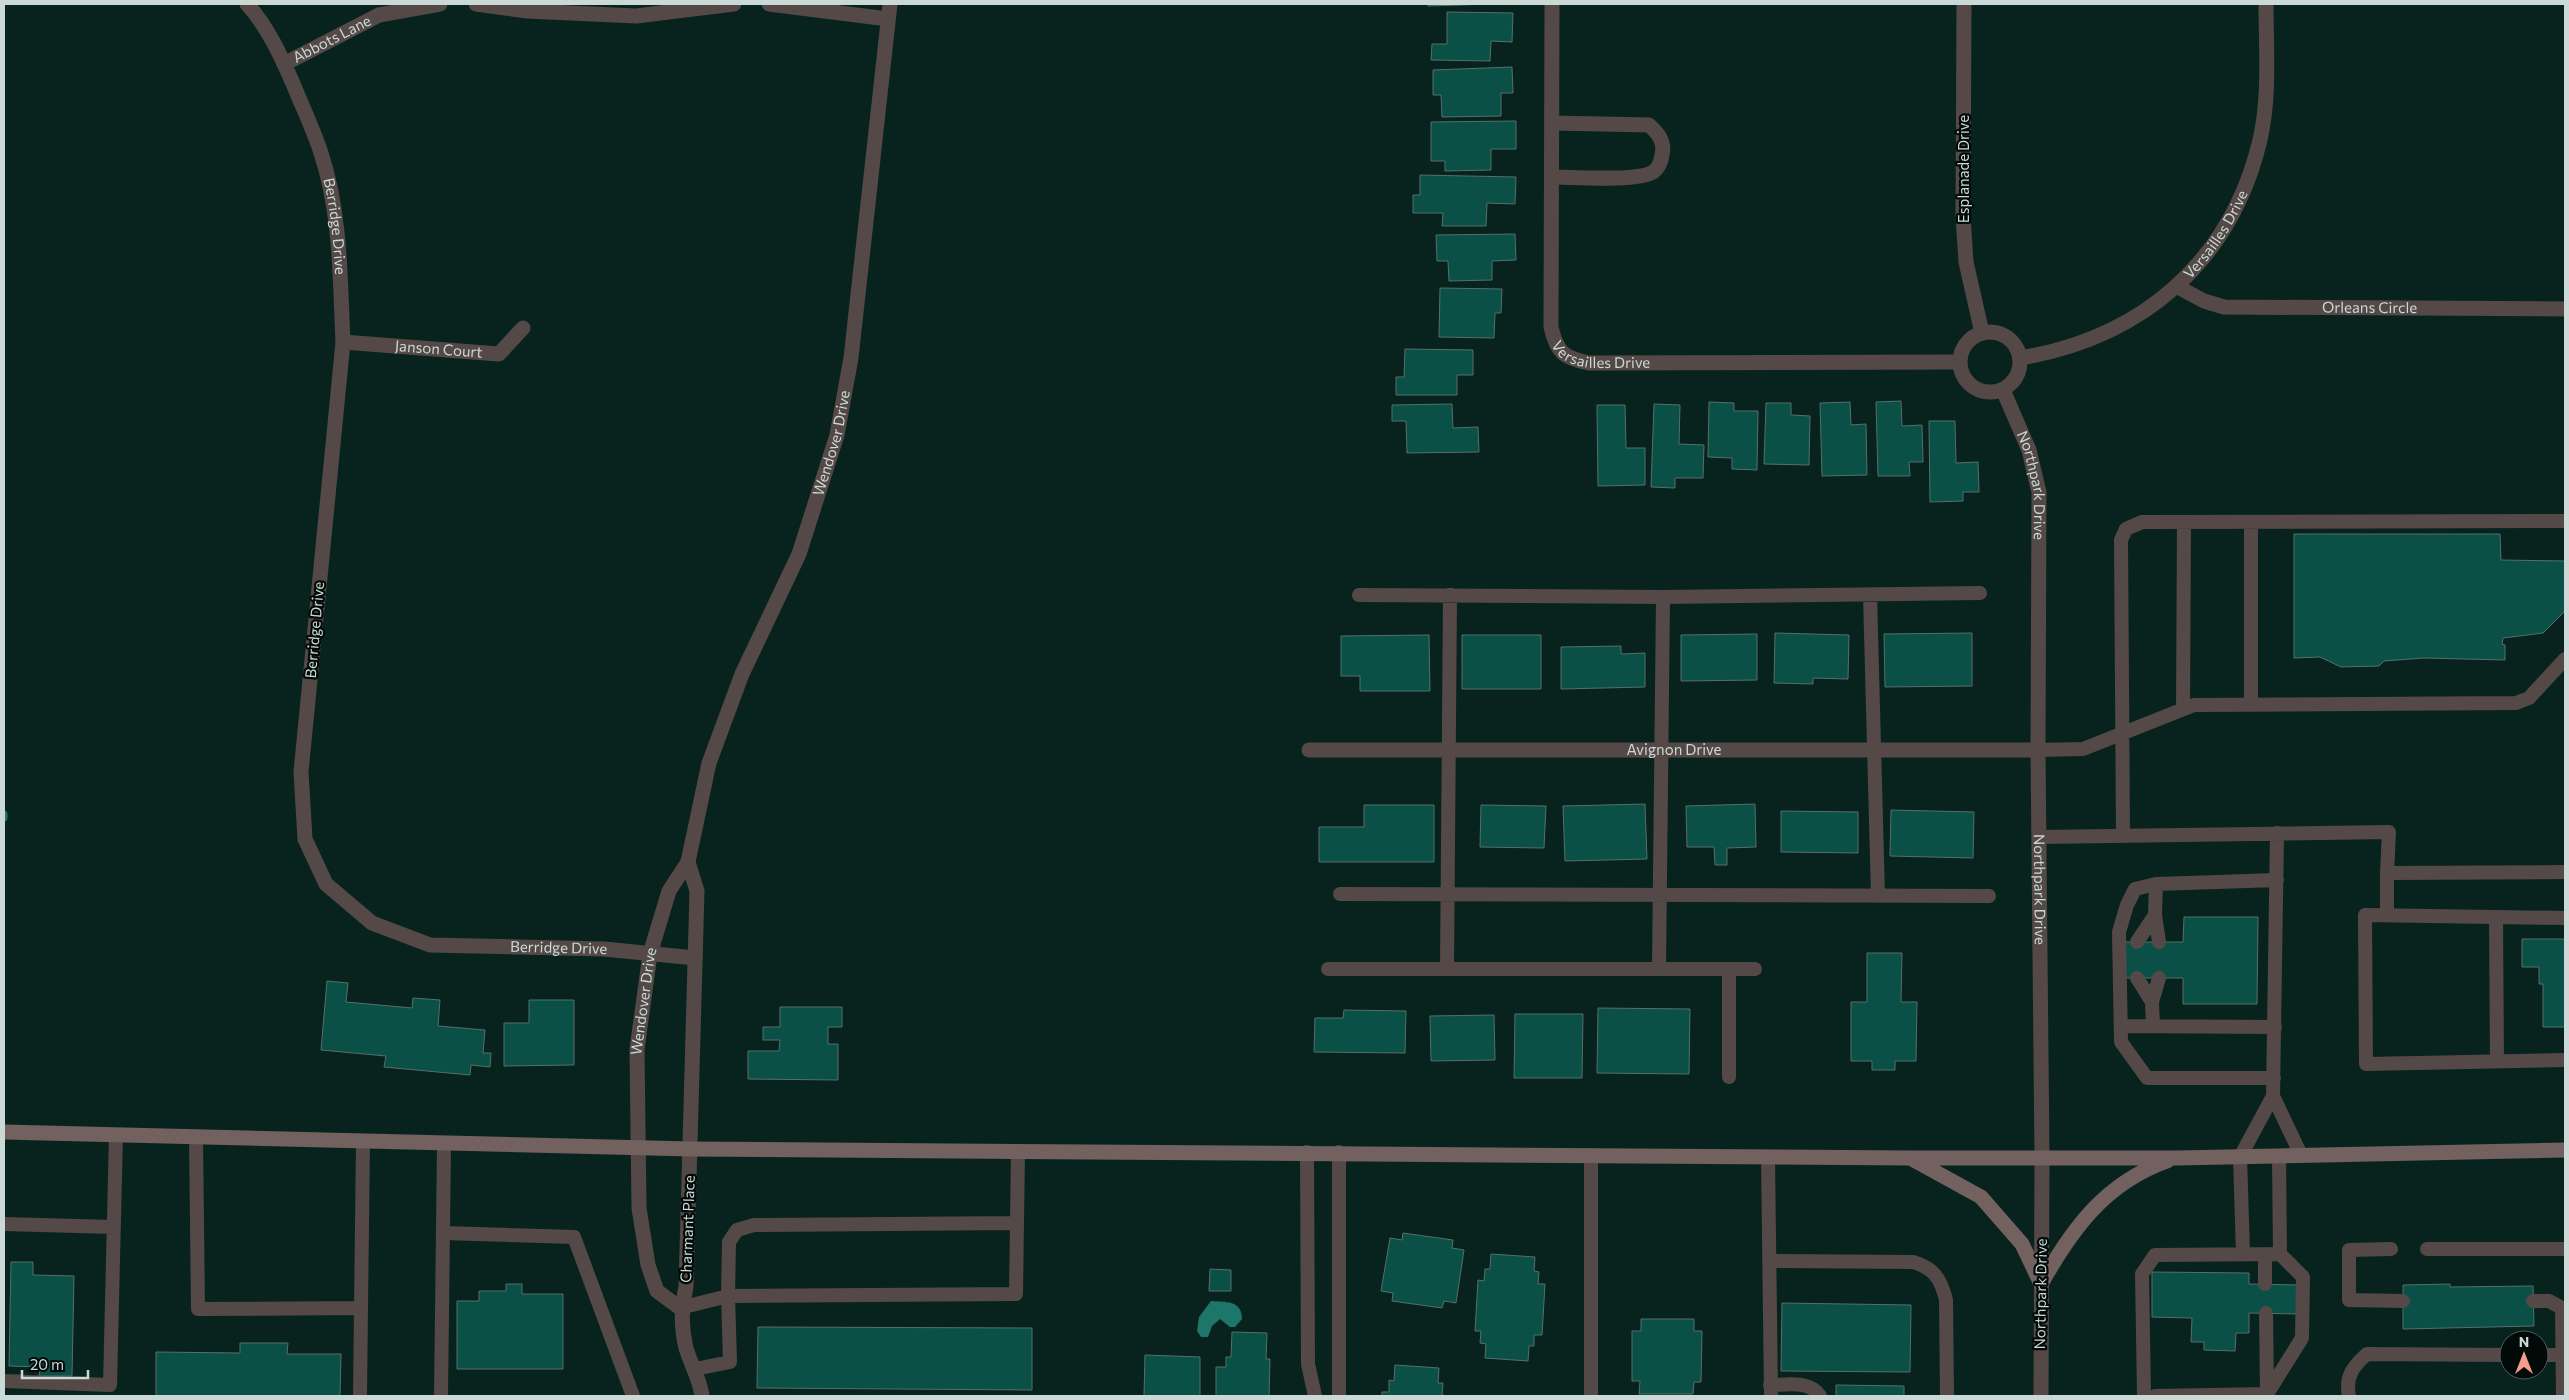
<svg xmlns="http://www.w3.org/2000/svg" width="2569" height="1400" font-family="Commissioner,sans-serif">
<rect width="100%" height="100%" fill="#08231e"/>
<path fill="#1d7669" d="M1211,1301C1225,1302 1242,1300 1242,1319L1235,1327H1230L1220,1319L1212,1326L1208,1337H1201L1197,1331L1199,1317Z"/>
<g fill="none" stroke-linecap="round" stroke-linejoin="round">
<path stroke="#1d7669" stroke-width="7" d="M4,814V818"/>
</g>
<path fill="#0a5046" stroke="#55706a" d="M1428,4H1493L1428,6Z
M1447,12L1513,13L1512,42L1491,41L1490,61L1431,60L1432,44H1447Z
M1512,67L1513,93H1501V116L1442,117L1441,95H1433V70Z
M1516,121V149H1491V170L1445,171V161H1431V122Z
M1420,175L1516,177L1515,204L1487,203L1486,226H1442L1443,213H1413V195H1420Z
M1515,234L1516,260L1492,261V280L1449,281L1448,261H1437L1436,235Z
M1440,288L1502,289L1501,313H1495L1494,338L1439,337Z
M1405,349L1473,350V375H1457V395H1396V377H1404Z
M1901,401L1902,426L1922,425L1923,462H1909L1910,476H1878L1876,402Z
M1709,402L1734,403V411H1758L1757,470L1732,469V458L1708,457Z
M1850,402L1851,425L1866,424L1867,475L1822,476L1820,403Z
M1766,403H1791V415L1810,416L1809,465L1764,464Z
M1452,404L1453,428L1478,427L1479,452L1407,453L1406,421H1392V405Z
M1654,404L1680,405L1679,444L1704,445L1703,478H1675V488L1651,487Z
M1597,405H1625L1626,448H1645V485L1598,486Z
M1929,421H1955L1956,463L1978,462L1979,492H1963V501L1930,502Z
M2294,534H2500L2501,560L2565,561V611L2543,633L2503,638L2502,644L2505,645V660L2424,658L2384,661L2379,666L2341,667L2320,657L2294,658Z
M1775,633L1849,635L1848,679L1813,678V684L1774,683Z
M1972,633V686L1885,687L1884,634Z
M1757,634V680L1681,681V635Z
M1429,635L1430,691H1360V676H1341V636Z
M1462,635H1541V689H1462Z
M1621,646V654L1645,653V687L1561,689V647Z
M1645,804L1647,859L1565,861L1563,806Z
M1755,804L1756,847L1727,848V865H1715L1714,847H1687L1686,806Z
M1364,805H1434V862H1319V827H1364Z
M1481,805L1546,806L1544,848L1480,847Z
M1891,810L1974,812L1973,858L1890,856Z
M1781,811L1858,812V853L1781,852Z
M2184,917H2258L2257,1004H2183V978H2125V942H2183Z
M2522,939H2565V1027H2543V984H2539V967H2522Z
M1867,953H1902L1901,1002H1917L1916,1061H1895V1070H1872V1061H1851V1002H1867Z
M327,981L348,983L346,1002L412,1008L413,998L440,1000L438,1026L485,1030L483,1053H491L490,1067L471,1065L470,1075L384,1067L386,1056L321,1050Z
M529,1000H574V1065L504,1066V1023H529Z
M780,1007H842V1027H828V1044H838V1080L748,1079V1051H779L780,1040H763V1027H780Z
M1598,1008L1690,1009L1689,1074L1597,1073Z
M1344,1010L1406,1011L1405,1053L1314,1052L1315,1018H1343Z
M1515,1014H1583L1582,1078H1514Z
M1494,1015L1495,1060L1431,1061L1430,1016Z
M1403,1233L1453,1240L1452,1248L1464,1250L1456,1303L1444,1301L1442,1308L1392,1301L1393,1293L1381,1291L1390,1238L1402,1240Z
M1491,1254L1535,1257L1534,1271L1539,1272L1538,1284H1545L1542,1335H1534V1346H1529L1528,1361L1485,1358L1486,1344L1480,1343L1481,1331H1475L1478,1280L1484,1281L1485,1269H1490Z
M11,1262H33V1275L74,1276L72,1376H39L40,1367L9,1366Z
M1210,1269L1231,1270V1291H1209Z
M2152,1272L2249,1273V1284L2298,1285V1314L2249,1313V1333H2236L2235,1351L2204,1350V1342H2191L2192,1318L2152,1317Z
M506,1284H522V1294H563V1369H457V1301H479V1291H506Z
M2450,1284V1287L2533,1286L2534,1326L2403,1329V1285Z
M1782,1303L1911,1305L1910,1372L1781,1371Z
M1641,1319H1694V1331H1702L1701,1382H1694L1693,1394H1639L1640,1381H1632V1331H1641Z
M758,1327L1032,1328V1390L757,1388Z
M1232,1332L1267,1333L1266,1359H1270L1269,1396H1216V1367H1226V1357H1231Z
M240,1343H288L287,1354H341L340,1396H156V1352L240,1353Z
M1145,1355L1200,1357V1396H1144Z
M1395,1365L1439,1368L1438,1383H1443L1442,1395L1449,1396H1382V1392H1389V1380L1394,1381Z
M1836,1385L1904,1386V1396H1836Z"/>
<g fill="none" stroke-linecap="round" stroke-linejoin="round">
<path stroke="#544947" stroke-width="14" d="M2251,522V705
M1359,595L1663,597L1980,593
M1870,595L1878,896
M2183,709L2184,522
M2038,750L2083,749L2194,705L2516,703L2529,698L2565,659
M2123,836L2121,540L2126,529L2142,522L2565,521
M2039,837L2389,832L2387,873L2565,872
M2156,884L2155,915L2159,942
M1340,894L1989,896
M2387,915V873
M2496,917L2497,1061
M2565,918L2365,915L2366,1064L2565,1060
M2137,942L2155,915
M1328,969H1729V1077
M1447,969L1450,595
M1659,969L1663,597
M1729,969H1755
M2137,978L2152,1002
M2121,1026L2275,1027
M2153,1026L2152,1002L2159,978
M2274,1078H2147L2121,1042L2119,932L2127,905L2135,889L2156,884L2277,880
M2273,1096L2301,1155
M196,1137L198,1309L361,1308L363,1141
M1307,1152L1308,1364L1315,1396
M1339,1152V1396
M1768,1157L1771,1396
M4,1224L114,1227
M443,1233L574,1237L633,1396
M2391,1249L2349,1250V1300L2403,1301
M2427,1249H2565
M2243,1254L2240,1157L2273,1096L2277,833
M2265,1254V1284
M1769,1261L1913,1262C1934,1268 1941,1279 1946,1300L1947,1396
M2533,1301H2549L2562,1308L2563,1396
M680,1308L728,1296L1016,1294L1018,1151
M2266,1313L2267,1393
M2539,1355H2565
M695,1369L730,1362L728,1296L729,1242L737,1230L754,1225L1017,1223
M4,1381L110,1385L116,1135
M1770,1385C1787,1385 1810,1380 1820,1396
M2267,1394L2302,1338L2303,1277L2280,1254L2279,1156
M360,1396L361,1308
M441,1396L444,1145
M1591,1396V1155
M2144,1396L2142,1274L2155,1255L2280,1254
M2155,1396L2267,1394
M2349,1396C2345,1377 2353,1366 2367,1354L2509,1355"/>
<g stroke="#544947" stroke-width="15">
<path id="s1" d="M247,4C268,27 282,58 294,86C303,108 314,131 321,153C341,213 340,280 343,342L301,772L305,839L326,884L372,923L430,945L604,949L695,958"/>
<path d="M476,4L527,11L636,16L734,4"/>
<path d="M769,4L888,19"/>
<path id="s2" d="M1552,4L1551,327C1557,353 1564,358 1589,363L1959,362"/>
<path d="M1964,4L1963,216L1966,262L1982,333"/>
<path id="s3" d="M284,64L379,15L440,4"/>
<path d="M1552,123L1649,125C1659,134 1665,142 1662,155C1661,162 1659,168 1653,172C1637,182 1573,177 1552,177"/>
<path id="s4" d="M2178,287L2204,301L2224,307L2565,309"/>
<circle cx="1990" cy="362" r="30"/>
<path id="s5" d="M343,342L499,354L523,328"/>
<path id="s6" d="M2020,358C2142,338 2231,262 2260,140C2270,97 2266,48 2266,4"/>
<path id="s7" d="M2003,390L2029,450L2039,492L2038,750L2042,1158L2041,1396"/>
<path id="s8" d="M1309,750H2038"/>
<path d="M688,862L697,891L686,1287C681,1308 681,1328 686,1348C691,1365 700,1379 702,1396"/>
<path id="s9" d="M680,1308L657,1291L648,1265L639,1208L637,1049L650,954L669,891L688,862L709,763L742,674L799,554L837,435L851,358L890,4"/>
</g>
<path stroke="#72615e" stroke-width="15" d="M4,1132L691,1149L1911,1158H2177L2565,1150
M1912,1159L1981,1197L2022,1244L2041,1284
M2041,1284C2072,1229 2105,1183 2167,1161"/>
</g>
<g text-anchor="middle" stroke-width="4.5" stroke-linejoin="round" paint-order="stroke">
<g font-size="15" fill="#cad9d6" stroke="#020a08">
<text dy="5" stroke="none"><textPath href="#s3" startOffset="54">Abbots Lane</textPath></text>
<text transform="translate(1964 169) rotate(-90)" y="5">Esplanade Drive</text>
<text dy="5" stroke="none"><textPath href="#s1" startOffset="242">Berridge Drive</textPath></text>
<text dy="5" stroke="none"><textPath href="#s6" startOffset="240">Versailles Drive</textPath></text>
<text dy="5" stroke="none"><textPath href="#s4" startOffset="196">Orleans Circle</textPath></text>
<text dy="5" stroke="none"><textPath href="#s5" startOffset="96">Janson Court</textPath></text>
<text dy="5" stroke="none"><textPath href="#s2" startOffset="390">Versailles Drive</textPath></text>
<text dy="5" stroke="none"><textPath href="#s9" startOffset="914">Wendover Drive</textPath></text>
<text dy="5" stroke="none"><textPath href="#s7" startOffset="101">Northpark Drive</textPath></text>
<text transform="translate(315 630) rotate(-85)" y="5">Berridge Drive</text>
<text dy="5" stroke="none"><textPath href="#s8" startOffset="365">Avignon Drive</textPath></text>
<text dy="5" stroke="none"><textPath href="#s7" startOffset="506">Northpark Drive</textPath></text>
<text dy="5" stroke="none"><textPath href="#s1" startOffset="1158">Berridge Drive</textPath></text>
<text dy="5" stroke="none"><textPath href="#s9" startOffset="321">Wendover Drive</textPath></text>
<text transform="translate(688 1229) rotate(-88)" y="5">Charmant Place</text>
<text transform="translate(2041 1294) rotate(-89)" y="5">Northpark Drive</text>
</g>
</g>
<rect width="2569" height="1400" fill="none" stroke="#cad9d6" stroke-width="10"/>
<g transform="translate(2524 1355)"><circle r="24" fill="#020a08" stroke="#525d5a"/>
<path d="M0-4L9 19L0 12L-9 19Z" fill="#f49d8c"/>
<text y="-8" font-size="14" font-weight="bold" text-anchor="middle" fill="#cad9d6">N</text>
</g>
<path d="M22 1370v8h66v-8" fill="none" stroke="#cad9d6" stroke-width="2.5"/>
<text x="30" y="1370" font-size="15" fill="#cad9d6" stroke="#020a08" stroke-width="4" paint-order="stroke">20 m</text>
</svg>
